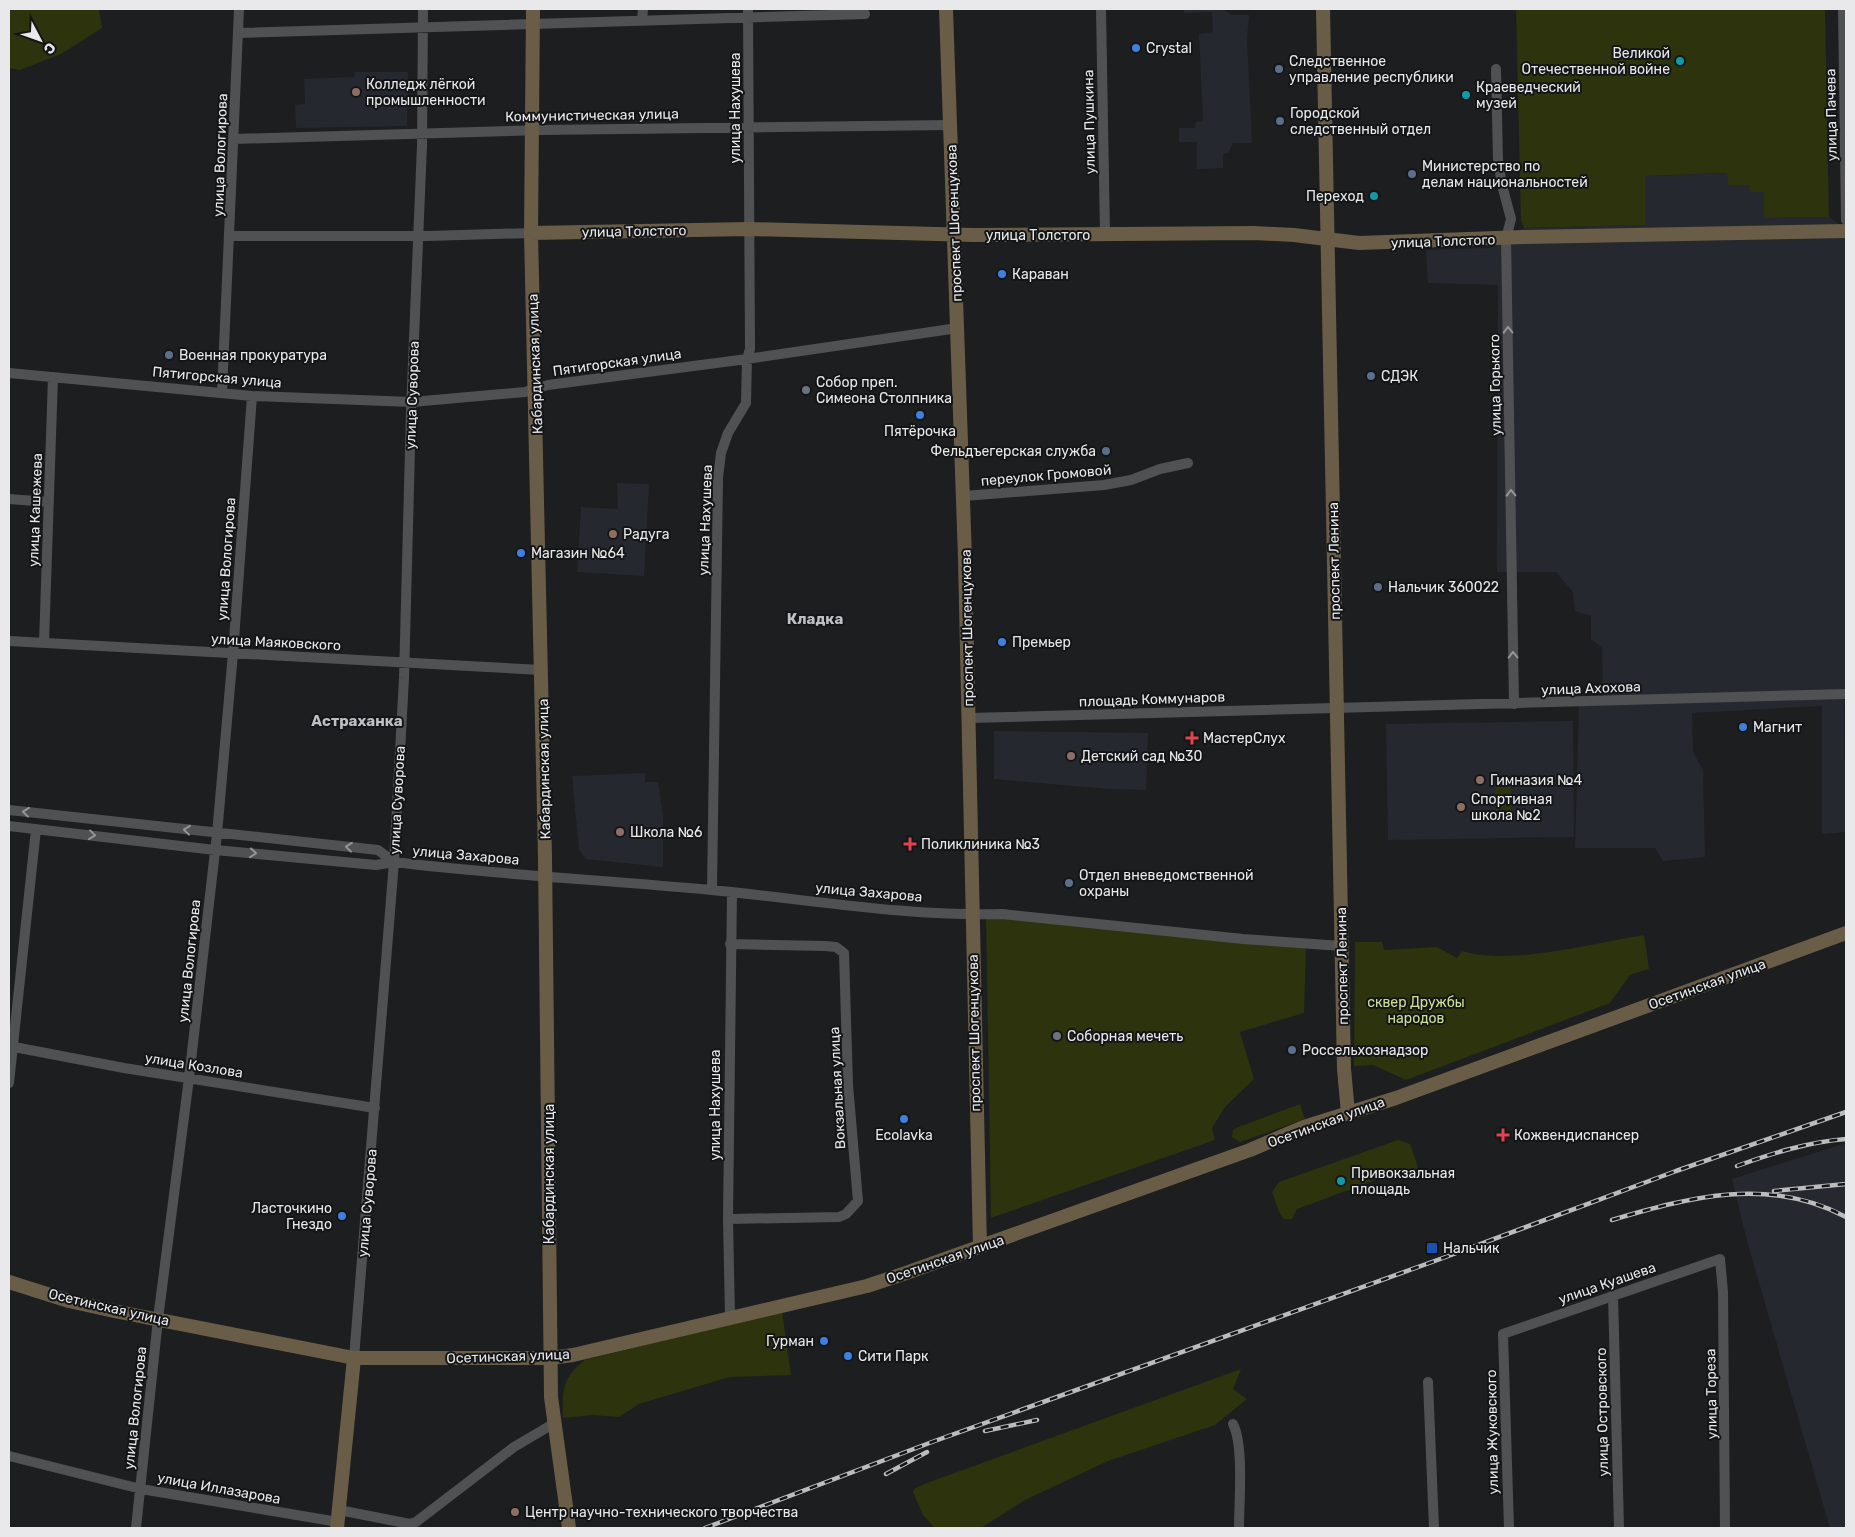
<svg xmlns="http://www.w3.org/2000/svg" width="1855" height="1537" font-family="Rubik,sans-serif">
<rect width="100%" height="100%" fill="#1d1e20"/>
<path fill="#25282f" d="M1184,9H1223L1231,15H1249L1247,39L1252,143H1233L1228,153L1223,154V168L1197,169V142H1179V128H1195L1196,122L1203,121L1199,34L1213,32L1212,12L1184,13Z
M355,72H408L407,126L296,128L295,105L305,104L304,79L354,77Z
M1728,173L1764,192V218L1829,217L1846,229V689H1844L1846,832L1822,834V706L1692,713L1693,752L1703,770L1705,857L1663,861L1655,848H1575L1579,702L1603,701L1602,648L1591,639V616L1575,611L1573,592L1556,572H1497L1498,285L1428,283L1426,250L1491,248L1524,228L1645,225V176Z
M617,483L649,484L644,576L577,572L581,507L618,509Z
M1573,721L1574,837L1388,840L1386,724Z
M994,731L1148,733L1146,790L1109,789L994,779Z
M645,773V782H658L663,815V867L586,859L579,849L572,776Z
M1846,1143V1528H1830L1747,1241L1732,1179Z"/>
<path fill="#2c330d" d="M9,9H99L102,28L61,54L20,70L9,68Z
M1516,9H1825L1829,217L1764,218V192H1750L1749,185H1728L1727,173L1645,176V225L1524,228L1521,221Z
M1495,787H1511L1512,821L1496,822Z
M986,916L1306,948L1304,1013L1240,1032L1254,1079L1225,1107L1212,1128L1215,1140L991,1218Z
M1644,935L1649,969L1630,975L1610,1003L1406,1080L1373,1065L1354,1066L1355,942H1382L1384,950L1437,947L1457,958L1462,951C1511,966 1593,943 1644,935Z
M1300,1104L1305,1119L1240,1142L1232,1137L1233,1130L1236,1128Z
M1398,1140L1410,1144L1418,1167L1414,1176L1407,1177L1400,1171L1297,1209L1292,1219H1284L1279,1212L1272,1192L1279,1182Z
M782,1311L791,1375L730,1377L639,1404L619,1417L592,1415L563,1418C562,1390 562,1378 585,1360Z
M1241,1369L1233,1389L1247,1399L1215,1425L1108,1461L1025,1500L981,1528H935L923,1515L913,1492L914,1489L924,1484Z"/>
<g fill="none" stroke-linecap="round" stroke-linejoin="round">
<path stroke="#505153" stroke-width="10" d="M1101,9L1105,234
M1843,9L1846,220
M642,20L643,9
M238,33L865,14
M1496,69L1498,160L1502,185L1511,219L1506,239L1514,704
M234,139L542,130L951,125
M230,236H428L531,233
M9,373L252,396L412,402L525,392L548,385L747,359L958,328
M222,392L239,9
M964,496L1104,485L1131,480L1160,469L1188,463
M9,499L49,502
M9,641L542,670
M44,643L53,377
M969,718L1846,694
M9,810L378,850L394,862
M9,826L215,850L376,865L394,862C499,875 606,880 711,890C806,899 908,917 1002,914L1243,939L1342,946
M712,890L718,478L721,453L728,433L746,403L747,359L750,349L748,9
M9,1046L124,1068L375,1108
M9,1083L36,829
M728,1219L839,1217L846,1214L858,1201L848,1085L844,953L836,947L825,946L730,944
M1613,1295L1619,1528
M730,1317L728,1219L732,892
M354,1358L394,862L404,678L411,411L422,145L423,9
M1428,1382L1434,1528
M1233,1424C1244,1445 1239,1502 1239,1528
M9,1456L141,1489L338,1522
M339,1510L410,1524L416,1522L514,1447L553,1424
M136,1528L158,1319L189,1078L217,834L233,653L252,396
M1509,1528L1503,1334L1720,1259L1723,1292L1725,1528"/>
<path stroke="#695d47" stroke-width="14" d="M533,9L531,233L545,857L551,1397L569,1528
M946,9L965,558L980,1247
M1323,9L1344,1069L1348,1113
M531,233L749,229L973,235L1254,233L1294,235L1359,243L1523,237L1846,231
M9,1282L69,1301L114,1311L354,1358H550L573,1355L867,1286L906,1273L1250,1150L1304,1127L1396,1098L1846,933
M337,1528L354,1358"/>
<defs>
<path id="rail" d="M1737,1166C1773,1153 1808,1142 1846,1139
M1774,1191L1846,1184
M1612,1220C1690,1197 1769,1176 1846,1217
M985,1431L1037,1420
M886,1474L927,1452
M705,1528L932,1442L1443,1258L1676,1171L1846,1112"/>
</defs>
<use href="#rail" stroke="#bbbcbe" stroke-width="4.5"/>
<use href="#rail" stroke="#141517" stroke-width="2.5" stroke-dasharray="8" stroke-linecap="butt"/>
</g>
<defs><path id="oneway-chevron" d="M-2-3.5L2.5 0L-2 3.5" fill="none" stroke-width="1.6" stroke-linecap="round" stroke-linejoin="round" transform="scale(1.25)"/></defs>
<g stroke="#959597">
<use href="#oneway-chevron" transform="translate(1508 330) rotate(-91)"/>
<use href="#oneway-chevron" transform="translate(1511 493) rotate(-91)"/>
<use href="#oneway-chevron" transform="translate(1513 655) rotate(-91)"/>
<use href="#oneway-chevron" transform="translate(26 812) rotate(-174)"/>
<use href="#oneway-chevron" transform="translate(187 830) rotate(-174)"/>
<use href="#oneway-chevron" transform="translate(92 835) rotate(7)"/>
<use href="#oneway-chevron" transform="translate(349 847) rotate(-174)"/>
<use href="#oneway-chevron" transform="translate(253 853) rotate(5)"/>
</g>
<g fill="#3f7fe0" stroke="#141517" stroke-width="2">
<circle cx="1136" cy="48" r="5"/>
<circle cx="1002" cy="274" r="5"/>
<circle cx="920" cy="415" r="5"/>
<circle cx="521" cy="553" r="5"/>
<circle cx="1002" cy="642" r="5"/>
<circle cx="1743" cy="727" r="5"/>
<circle cx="904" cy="1119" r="5"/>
<circle cx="342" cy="1216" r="5"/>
<circle cx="824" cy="1341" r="5"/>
<circle cx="848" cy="1356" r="5"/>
</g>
<g fill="#0f9aa8" stroke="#141517" stroke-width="2">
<circle cx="1680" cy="61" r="5"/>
<circle cx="1466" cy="95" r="5"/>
<circle cx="1374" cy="196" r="5"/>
<circle cx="1341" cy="1181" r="5"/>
</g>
<g fill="#5c6f8a" stroke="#141517" stroke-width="2">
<circle cx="1279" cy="69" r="5"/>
<circle cx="1280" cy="121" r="5"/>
<circle cx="1412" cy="174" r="5"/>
<circle cx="169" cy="355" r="5"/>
<circle cx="1371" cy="376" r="5"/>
<circle cx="1106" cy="451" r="5"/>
<circle cx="1378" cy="587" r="5"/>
<circle cx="1069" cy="883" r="5"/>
<circle cx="1292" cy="1050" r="5"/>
</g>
<g fill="#8d6e63" stroke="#141517" stroke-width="2">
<circle cx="356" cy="92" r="5"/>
<circle cx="613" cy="534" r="5"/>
<circle cx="1071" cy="756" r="5"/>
<circle cx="1480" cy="780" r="5"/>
<circle cx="1461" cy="807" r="5"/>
<circle cx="620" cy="832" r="5"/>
<circle cx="515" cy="1512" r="5"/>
</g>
<g fill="#6b7280" stroke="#141517" stroke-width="2">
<circle cx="806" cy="390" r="5"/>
<circle cx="1057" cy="1036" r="5"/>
</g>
<g fill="#e0444e" stroke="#141517" stroke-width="2">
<path d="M1189.5 730.5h5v5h5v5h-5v5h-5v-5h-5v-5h5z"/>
<path d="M907.5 836.5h5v5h5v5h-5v5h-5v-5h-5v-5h5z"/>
<path d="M1500.5 1127.5h5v5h5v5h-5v5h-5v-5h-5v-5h5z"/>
</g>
<rect fill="#1a4fb4" stroke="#141517" stroke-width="2" x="1426" y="1242" width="12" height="12" rx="2.5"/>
<g text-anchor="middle" stroke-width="4" stroke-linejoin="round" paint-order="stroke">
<g font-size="14" fill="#e9e9eb" stroke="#141517" text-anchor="start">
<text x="1146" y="53">Crystal</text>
<text x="1670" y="58" text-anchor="end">Великой<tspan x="1670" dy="16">Отечественной войне</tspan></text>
<text x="1289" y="66">Следственное<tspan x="1289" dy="16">управление республики</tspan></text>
<text x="366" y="89">Колледж лёгкой<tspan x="366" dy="16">промышленности</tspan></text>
<text x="1476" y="92">Краеведческий<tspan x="1476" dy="16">музей</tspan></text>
<text x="1290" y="118">Городской<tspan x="1290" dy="16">следственный отдел</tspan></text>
<text x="1422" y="171">Министерство по<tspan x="1422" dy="16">делам национальностей</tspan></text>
<text x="1364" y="201" text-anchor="end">Переход</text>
<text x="1012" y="279">Караван</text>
<text x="179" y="360">Военная прокуратура</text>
<text x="1381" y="381">СДЭК</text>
<text x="816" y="387">Собор преп.<tspan x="816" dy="16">Симеона Столпника</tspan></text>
<text x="920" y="436" text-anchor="middle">Пятёрочка</text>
<text x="1096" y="456" text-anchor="end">Фельдъегерская служба</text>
<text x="623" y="539">Радуга</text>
<text x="531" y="558">Магазин №64</text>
<text x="1388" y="592">Нальчик 360022</text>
<text x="1012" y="647">Премьер</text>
<text x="1753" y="732">Магнит</text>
<text x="1203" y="743">МастерСлух</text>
<text x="1081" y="761">Детский сад №30</text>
<text x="1490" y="785">Гимназия №4</text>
<text x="1471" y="804">Спортивная<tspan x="1471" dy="16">школа №2</tspan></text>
<text x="630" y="837">Школа №6</text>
<text x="921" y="849">Поликлиника №3</text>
<text x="1079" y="880">Отдел вневедомственной<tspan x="1079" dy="16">охраны</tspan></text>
<text x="1067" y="1041">Соборная мечеть</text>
<text x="1302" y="1055">Россельхознадзор</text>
<text x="904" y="1140" text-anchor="middle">Ecolavka</text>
<text x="1514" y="1140">Кожвендиспансер</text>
<text x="1351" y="1178">Привокзальная<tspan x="1351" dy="16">площадь</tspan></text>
<text x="332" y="1213" text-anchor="end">Ласточкино<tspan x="332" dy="16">Гнездо</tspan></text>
<text x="1443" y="1253">Нальчик</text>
<text x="814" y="1346" text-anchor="end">Гурман</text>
<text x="858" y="1361">Сити Парк</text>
<text x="525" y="1517">Центр научно-технического творчества</text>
</g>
<g font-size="14" fill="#e9e9eb" stroke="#141517">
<text transform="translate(735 108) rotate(-90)" y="5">улица Нахушева</text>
<text transform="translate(592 115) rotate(-1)" y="5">Коммунистическая улица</text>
<text transform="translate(1831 115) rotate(-91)" y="5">улица Пачева</text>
<text transform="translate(1089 122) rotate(-91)" y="5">улица Пушкина</text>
<text transform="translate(220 155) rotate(-88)" y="5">улица Вологирова</text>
<text transform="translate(954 223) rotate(-92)" y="5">проспект Шогенцукова</text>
<text transform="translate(634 231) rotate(-1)" y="5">улица Толстого</text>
<text x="1038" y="240">улица Толстого</text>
<text transform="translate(1443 241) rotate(-2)" y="5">улица Толстого</text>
<text transform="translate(617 362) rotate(-8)" y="5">Пятигорская улица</text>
<text transform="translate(535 364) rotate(-92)" y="5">Кабардинская улица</text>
<text transform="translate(217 377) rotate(5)" y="5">Пятигорская улица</text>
<text transform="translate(1495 385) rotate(-91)" y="5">улица Горького</text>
<text transform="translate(412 395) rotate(-88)" y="5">улица Суворова</text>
<text transform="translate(1046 475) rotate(-5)" y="5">переулок Громовой</text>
<text transform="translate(35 510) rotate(-88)" y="5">улица Кашежева</text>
<text transform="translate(705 520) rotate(-88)" y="5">улица Нахушева</text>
<text transform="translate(226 559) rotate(-86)" y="5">улица Вологирова</text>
<text transform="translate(1334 561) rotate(-91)" y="5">проспект Ленина</text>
<text transform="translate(967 628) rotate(-91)" y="5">проспект Шогенцукова</text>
<text transform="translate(276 642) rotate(3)" y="5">улица Маяковского</text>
<text transform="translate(1591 688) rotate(-2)" y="5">улица Ахохова</text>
<text transform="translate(1152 699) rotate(-2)" y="5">площадь Коммунаров</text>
<text transform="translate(544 769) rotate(-91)" y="5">Кабардинская улица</text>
<text transform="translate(397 800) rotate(-87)" y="5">улица Суворова</text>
<text transform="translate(466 855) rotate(5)" y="5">улица Захарова</text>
<text transform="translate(869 892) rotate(5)" y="5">улица Захарова</text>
<text transform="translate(189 961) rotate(-84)" y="5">улица Вологирова</text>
<text transform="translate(1342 966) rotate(-91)" y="5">проспект Ленина</text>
<text transform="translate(1707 984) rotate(-20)" y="5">Осетинская улица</text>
<text transform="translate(974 1033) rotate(-91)" y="5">проспект Шогенцукова</text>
<text transform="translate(194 1065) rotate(9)" y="5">улица Козлова</text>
<text transform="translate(837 1088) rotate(-93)" y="5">Вокзальная улица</text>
<text transform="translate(715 1105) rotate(-90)" y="5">улица Нахушева</text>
<text transform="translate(1326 1122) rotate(-20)" y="5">Осетинская улица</text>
<text transform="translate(549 1174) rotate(-90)" y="5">Кабардинская улица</text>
<text transform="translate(367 1203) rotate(-85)" y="5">улица Суворова</text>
<text transform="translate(945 1259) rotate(-19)" y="5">Осетинская улица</text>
<text transform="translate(1607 1283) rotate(-19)" y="5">улица Куашева</text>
<text transform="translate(109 1307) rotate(13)" y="5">Осетинская улица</text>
<text transform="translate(508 1356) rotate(-2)" y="5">Осетинская улица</text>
<text transform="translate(1711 1394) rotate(-91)" y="5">улица Тореза</text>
<text transform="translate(135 1408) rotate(-84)" y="5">улица Вологирова</text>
<text transform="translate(1602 1412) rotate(-91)" y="5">улица Островского</text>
<text transform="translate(1492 1432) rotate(-91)" y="5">улица Жуковского</text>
<text transform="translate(219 1488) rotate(10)" y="5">улица Иллазарова</text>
</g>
<g font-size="14" fill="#cee096" stroke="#141517">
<text x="1416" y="1007">сквер Дружбы<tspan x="1416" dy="16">народов</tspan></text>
</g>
<g font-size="15" font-weight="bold" fill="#bebfc3" stroke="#141517">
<text x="815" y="624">Кладка</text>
<text x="357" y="726">Астраханка</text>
</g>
</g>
<rect width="1855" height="1537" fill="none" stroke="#e9e9eb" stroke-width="20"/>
<g transform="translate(40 40) rotate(131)" stroke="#141517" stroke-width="4" paint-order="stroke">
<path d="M0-4L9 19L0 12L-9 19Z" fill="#e9e9eb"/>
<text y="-8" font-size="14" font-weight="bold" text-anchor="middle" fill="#e9e9eb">С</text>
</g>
</svg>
